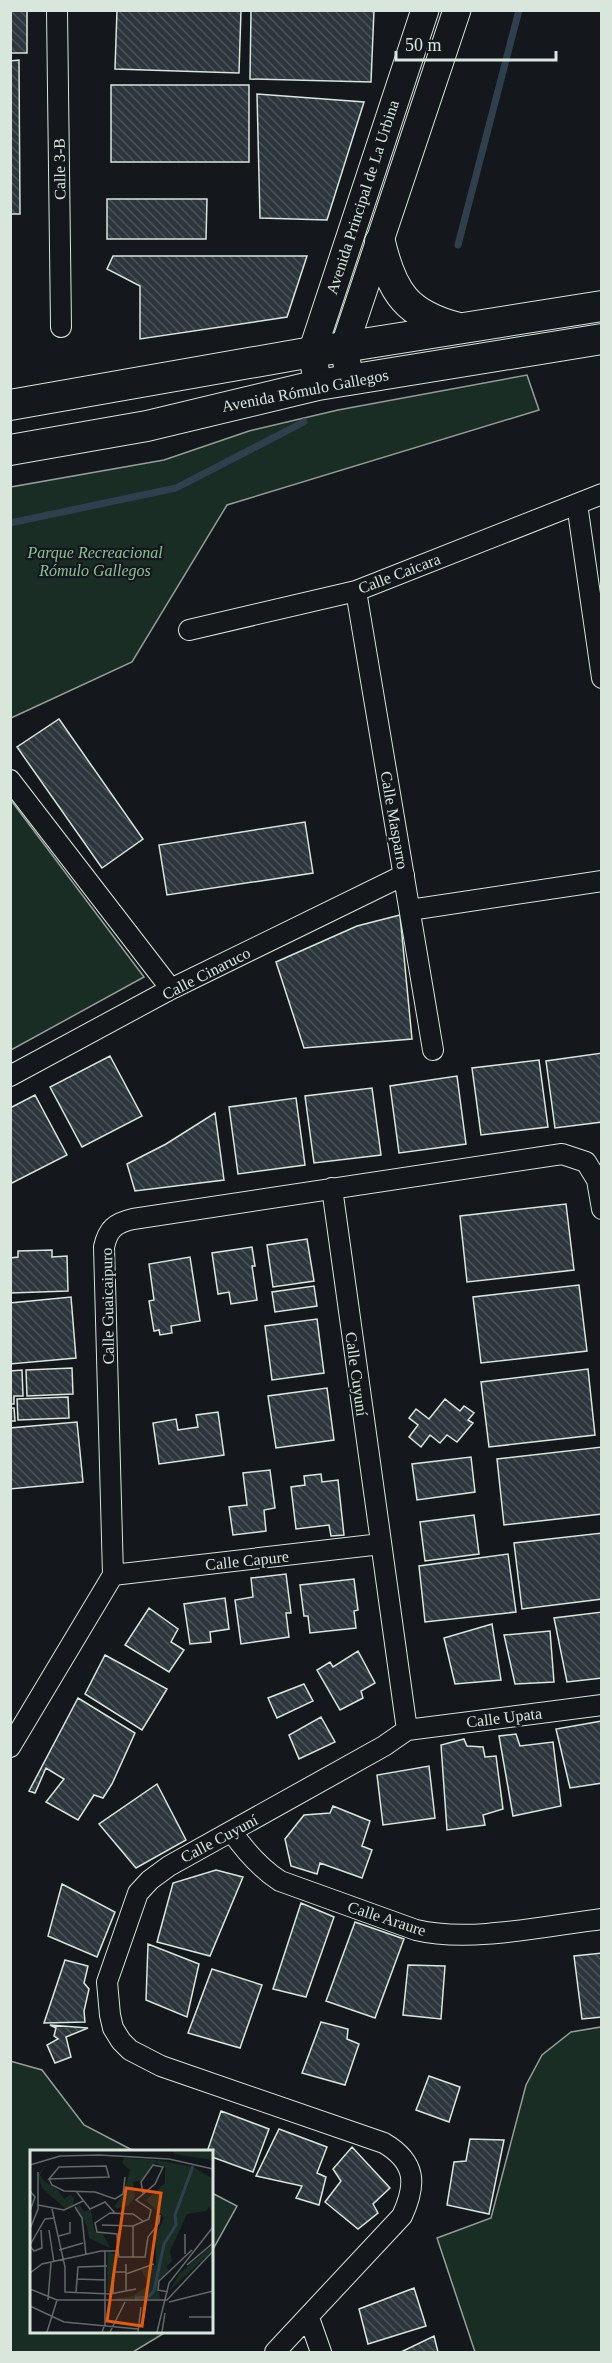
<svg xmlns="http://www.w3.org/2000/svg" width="612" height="2363" font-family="Georgia,serif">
<defs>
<pattern id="building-back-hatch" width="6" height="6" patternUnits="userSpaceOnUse" patternTransform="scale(1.5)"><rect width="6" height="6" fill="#2c363c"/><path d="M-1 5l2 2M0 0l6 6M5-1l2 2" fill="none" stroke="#4a5358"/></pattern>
</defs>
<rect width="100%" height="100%" fill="#14181c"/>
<path fill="#1a2d24" stroke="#939e99" stroke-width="1.5" d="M527,375L539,410L227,505L132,662L11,718V487L164,460L249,431L338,410Z
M10,799L144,977L11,1050H10Z
M601,2027V2352H475L437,2238L491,2218L526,2085L542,2055L571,2032Z
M10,2061L42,2070L84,2125L134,2151L32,2152V2332H166L133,2352H11Z
M212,2193L237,2206L212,2251Z"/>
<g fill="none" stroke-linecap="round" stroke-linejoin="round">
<path stroke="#2f3f4d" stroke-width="7" d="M458,245L519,10
M10,523L176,488L304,422"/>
</g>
<path fill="url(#building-back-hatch)" stroke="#d8e6dc" stroke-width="1.5" d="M10,10H27V53H10Z
M117,10H241L239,73L115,69Z
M251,10H374L371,82L250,79Z
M19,60L20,214H10V61Z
M111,85H249V162H111Z
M257,94L364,102L327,220L260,218Z
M107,199H207L206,239H107Z
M113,256H307L287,317L140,339V286L107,269Z
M59,719L143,839L102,868L17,747Z
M305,822L313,873L167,895L159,845Z
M400,915L412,1039L304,1048L276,962L357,926Z
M602,1053V1122L555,1128L546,1061Z
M110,1056L142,1116L82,1147L50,1087Z
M539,1060L548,1127L481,1135L472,1068Z
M457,1076L466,1144L399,1153L390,1086Z
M372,1088L381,1155L314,1163L305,1096Z
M35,1095L67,1155L10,1184V1108Z
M296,1098L305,1165L238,1174L229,1107Z
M215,1113L224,1180L135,1191L127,1164L166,1144Z
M566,1204L574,1270L467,1282L460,1216Z
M307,1239L314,1281L273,1287L267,1245Z
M252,1247L255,1266H252L257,1300L231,1304L229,1292L218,1294L212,1253Z
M52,1250V1257L67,1256L68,1291L10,1293V1258L18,1257V1251Z
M190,1257L200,1321L171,1326L172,1333L160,1335L159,1330L154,1331L149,1301L154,1300L149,1264Z
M579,1285L587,1351L481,1363L473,1297Z
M314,1286L317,1306L275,1312L272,1292Z
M71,1297L76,1358L10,1364V1303Z
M317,1319L324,1373L272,1380L265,1326Z
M72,1368L73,1394L27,1396L26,1370Z
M588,1369L595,1435L489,1447L481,1382Z
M22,1370L23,1396H14V1404H10V1371Z
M327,1388L334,1440L276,1448L268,1396Z
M68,1397L69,1418L18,1420L17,1399Z
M445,1399L460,1411L464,1406L474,1413L468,1420L473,1423L457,1442L447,1435L440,1443L430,1435L421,1447L409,1437L418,1425L409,1418L416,1409L429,1419Z
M10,1408H14L15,1421H10Z
M218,1412L224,1455L159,1464L153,1423L176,1419L178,1430L198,1427L196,1415Z
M77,1422L83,1482L10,1489V1428Z
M602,1447V1514L504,1525L497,1459Z
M471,1457L475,1492L417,1500L412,1464Z
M270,1470L275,1508L264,1510L266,1531L233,1535L229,1507L247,1505L243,1473Z
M321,1474L322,1482L338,1480L344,1535L331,1536L329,1525L296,1529L291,1487L305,1485L304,1476Z
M474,1515L479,1554L425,1561L420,1522Z
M602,1533V1599L522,1609L514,1543Z
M508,1554L516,1612L425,1622L419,1566Z
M286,1574L291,1613H286L289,1637L241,1644L235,1600L253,1597L251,1578Z
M354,1579L358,1610L354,1611L356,1628L310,1633L308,1616H304L300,1585Z
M225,1598L229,1629L210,1632L211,1642L190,1644L184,1604Z
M149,1608L178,1629L171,1642L184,1650L169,1672L125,1645Z
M602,1612V1678L567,1682L554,1618Z
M492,1624L501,1680L455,1684L444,1638Z
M550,1631L554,1682L515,1684L504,1635Z
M358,1651L375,1683L361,1691L363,1698L340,1710L317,1670L330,1662L333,1667Z
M105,1655L167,1689L142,1730L85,1694Z
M304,1684L313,1701L277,1718L268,1698Z
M78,1698L135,1733L112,1784L103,1798L94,1795L78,1820L46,1802L64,1779L46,1768L35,1793L29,1791Z
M321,1717L335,1742L299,1759L289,1735Z
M602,1721V1783L570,1788L556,1729Z
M516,1734L520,1746L553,1742L561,1806L513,1816L499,1736Z
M464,1739L467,1746L483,1747L485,1757L496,1756L503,1809L483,1815L485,1825L447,1830L441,1745Z
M429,1766L435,1818L383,1825L377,1775Z
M157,1784L186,1840L136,1868L99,1824Z
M333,1806L370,1821L362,1846L372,1850L362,1878L320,1863L317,1874L291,1866L285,1839L304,1815L330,1813Z
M216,1870L243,1877L210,1956L157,1942L173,1883Z
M62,1884L115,1912L97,1957L48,1936Z
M301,1903L334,1917L306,1997L273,1989Z
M355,1922L404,1939L375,2018L326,2001Z
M148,1944L199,1964L187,2017L146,2000Z
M602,1953V2017L582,2019L574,1956Z
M65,1960L88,1966L84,1983L89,1989L84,2011L85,2022L44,2023Z
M408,1965L445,1966L441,2019L403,2015Z
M212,1969L262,1985L240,2048L188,2033Z
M321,2022L348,2029L347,2039L359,2044L345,2085L302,2073Z
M50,2025L88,2028L66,2037L71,2057L55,2063L47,2045L58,2039L54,2036L56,2028Z
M429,2076L460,2087L449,2122L416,2110Z
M221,2111L269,2129L253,2172L212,2157V2152H207Z
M279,2129L327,2147L317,2173L326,2177L319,2205L296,2198L302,2186L256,2176Z
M470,2139L504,2140L489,2214L447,2205L454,2162L466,2161Z
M352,2147L390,2188L373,2204L378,2213L358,2229L325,2202L341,2181L333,2169Z
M414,2288L426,2326L368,2344L359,2309Z
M434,2336L438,2352H401Z"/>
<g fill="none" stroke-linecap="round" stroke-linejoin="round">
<defs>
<path id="minor" d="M57,10L61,327
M577,504L602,678
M356,591L433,1050
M189,630L356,591L602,494
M10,780L171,989
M410,910L602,881
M10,1076L171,989L404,875
M332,1188L407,1730
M113,1575L381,1544
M10,1747L113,1575L104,1247C108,1229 115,1223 133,1219L562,1154L586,1162L597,1180L602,1209
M232,1832C246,1852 260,1868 280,1881L416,1930C470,1943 545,1926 602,1919
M309,2318L321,2352
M275,2352L402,2216C417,2184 416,2162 384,2143L161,2066L130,2050L121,2041L113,2028L110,2015L107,1982L138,1893L150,1880L169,1866L384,1746L407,1730L602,1705"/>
<path id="secondary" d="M350,379L344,348L457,10
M318,385L312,352L425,10"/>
<path id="primary" d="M380,242C392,293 407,315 459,328
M10,405L312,352L602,306
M10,450L147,426L318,385L602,339"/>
</defs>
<use href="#minor" stroke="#d8e6dc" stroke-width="22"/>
<use href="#secondary" stroke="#d8e6dc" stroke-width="29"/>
<use href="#primary" stroke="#d8e6dc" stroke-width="32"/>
<use href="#minor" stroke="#14181c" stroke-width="20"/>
<use href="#secondary" stroke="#14181c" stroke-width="27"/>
<use href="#primary" stroke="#14181c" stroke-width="30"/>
</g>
<g text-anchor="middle" stroke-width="4.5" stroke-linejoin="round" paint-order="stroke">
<g font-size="16" fill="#d8e6dc" stroke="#14181c">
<text transform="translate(59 169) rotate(-91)" y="6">Calle 3-B</text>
<text transform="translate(362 197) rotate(-72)" y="6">Avenida Principal de La Urbina</text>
<text transform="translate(305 390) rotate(-11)" y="6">Avenida Rómulo Gallegos</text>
<text transform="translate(399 573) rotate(-21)" y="6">Calle Caicara</text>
<text transform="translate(395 820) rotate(80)" y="6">Calle Masparro</text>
<text transform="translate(206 973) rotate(-27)" y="6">Calle Cinaruco</text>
<text transform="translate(107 1306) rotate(-91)" y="6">Calle Guaicaipuro</text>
<text transform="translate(357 1374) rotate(82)" y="6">Calle Cuyuní</text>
<text transform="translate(247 1560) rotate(-6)" y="6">Calle Capure</text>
<text transform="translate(504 1717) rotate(-7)" y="6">Calle Upata</text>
<text transform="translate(219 1838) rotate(-28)" y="6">Calle Cuyuní</text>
<text transform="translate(387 1918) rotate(18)" y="6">Calle Araure</text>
</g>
<g font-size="16" font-style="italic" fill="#8ac095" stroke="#14181c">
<text x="95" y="558">Parque Recreacional<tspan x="95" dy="18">Rómulo Gallegos</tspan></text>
</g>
</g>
<g transform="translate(30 2150)">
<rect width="183" height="183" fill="#14181c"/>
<path d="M94,8L127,10L112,30L103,32L105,47L98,56L87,58L84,57L94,43L100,20L92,13ZM128,10L163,17L183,29V61L179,57L176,61L157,64L140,101L142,111L136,117L139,121L128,131L130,149H85L103,146L119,135L111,120L126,115V85L134,68L116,50L135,33V17L126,13ZM183,95V100L139,141L150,123ZM78,102L86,104L82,142H77Z" fill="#1a2d24"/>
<path d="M143,1H183V10L144,4ZM17,13L10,25L14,31L27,39L34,49L40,45L44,47L43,55L35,58L12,38L8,25ZM49,55L54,61L61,60L64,81L73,84L80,98L59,88L57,76L46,57Z" fill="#1a2d24"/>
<path fill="none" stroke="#2f3f4d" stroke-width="3" d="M105,148L118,147L124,141L134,94L146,75L145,65L163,16"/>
<path fill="none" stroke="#626a69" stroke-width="1.5" d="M0,15L30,6L69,5L139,9L183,19M29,17L76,16L79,27L19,29ZM19,29L22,35L34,41L65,42L85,49L93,44L95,27M0,41L5,47L0,61M46,41L60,59L75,52L85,63M8,55L34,60L53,51M45,57L52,68L56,105M22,59L35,117V142L80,144L106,139M72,75L103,76L119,69L121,60L106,50L125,34L133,17L123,15L111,32L113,43M0,79L8,59V22M19,80L24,113M29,86L40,83V72M0,95L15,69L25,68M0,96L4,101L12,98L11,80M29,100L53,93M88,101L87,84L67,82L65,73L80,63L103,64L113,71M155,104V84M103,107V76M96,114V140M157,115L183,93M0,123L12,114L71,101H88L89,107H115L118,87L129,73L130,65M96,124L124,114M47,129L75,130M0,139L27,150H137L183,101M46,142L48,117L77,116M138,142L128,140L129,131L162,100M83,143L84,122H96M18,150L21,113M139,152L183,141M0,156L34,172L108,179M159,167H183M17,182L27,150M72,182L75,174V101M80,182L95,152M108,182L111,157M127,182L139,133L183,77M132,182L135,163"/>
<path fill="#e8590c" fill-opacity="0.15" stroke="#e8590c" stroke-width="3" d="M96,38L131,43L112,176L77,171Z"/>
<rect width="183" height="183" fill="none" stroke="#d8e6dc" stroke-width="3"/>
</g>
<rect width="612" height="2363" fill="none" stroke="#d8e6dc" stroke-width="24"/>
<path d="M396 51v9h160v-9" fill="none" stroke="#d8e6dc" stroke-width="3"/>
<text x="405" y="51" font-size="18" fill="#d8e6dc" stroke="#14181c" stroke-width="4.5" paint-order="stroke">50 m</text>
</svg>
